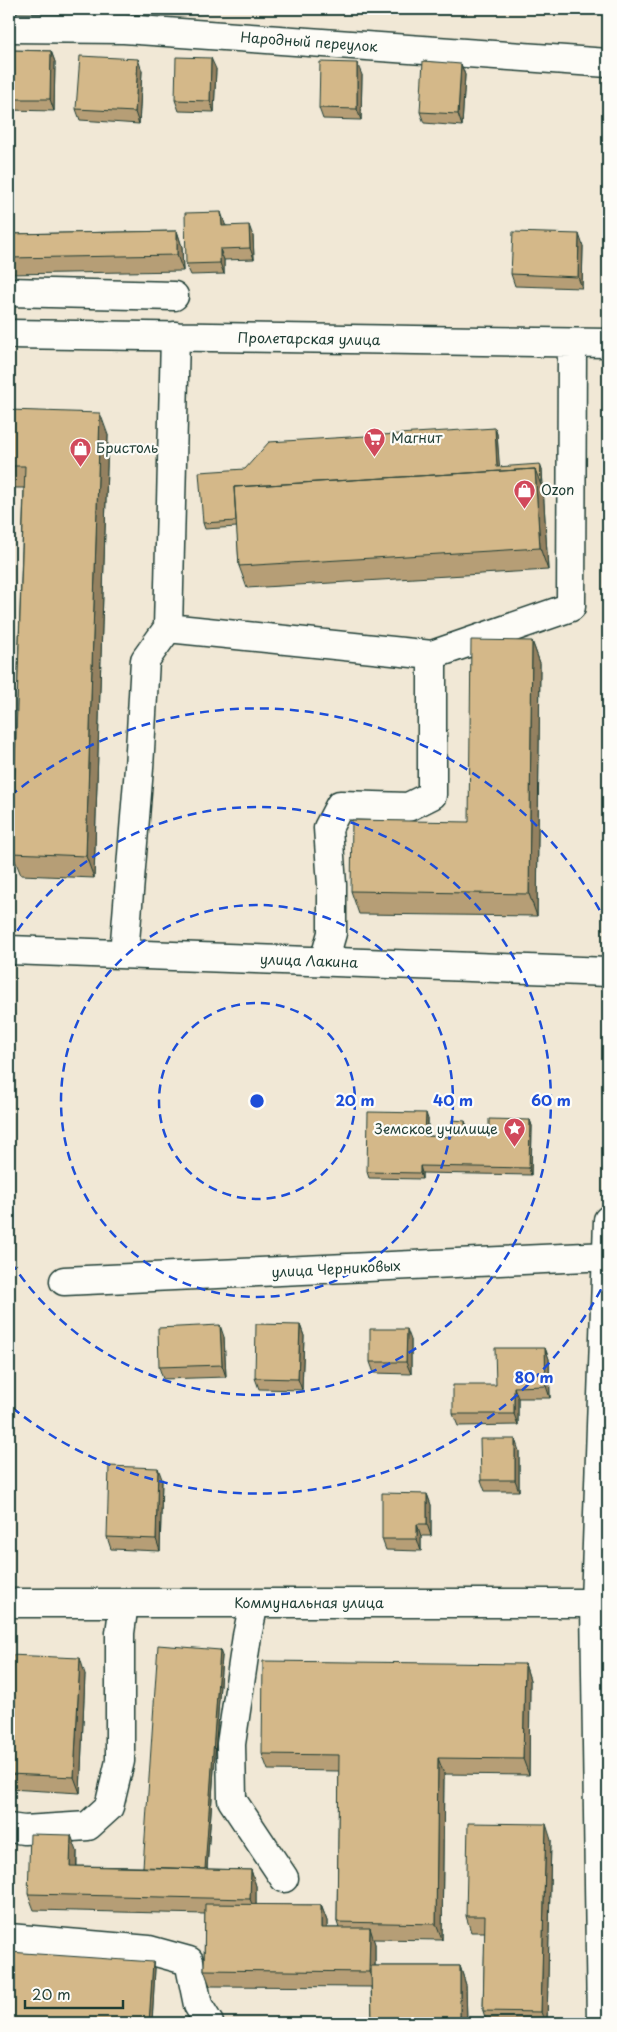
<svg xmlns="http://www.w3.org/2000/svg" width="617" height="2032" font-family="'Playpen Sans',sans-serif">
<rect width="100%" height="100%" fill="#f1e8d6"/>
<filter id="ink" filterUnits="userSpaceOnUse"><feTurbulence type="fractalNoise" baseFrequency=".02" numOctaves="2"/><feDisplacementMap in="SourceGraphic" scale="10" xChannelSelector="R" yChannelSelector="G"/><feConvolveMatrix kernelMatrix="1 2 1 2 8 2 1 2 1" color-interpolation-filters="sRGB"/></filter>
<g filter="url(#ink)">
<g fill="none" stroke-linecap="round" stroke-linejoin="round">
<defs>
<path id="minor" d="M9,28L124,29L608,63
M9,292L174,296
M9,334L608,343
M175,336L168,628L432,655L571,607L572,343
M9,950L608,972
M124,954L139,768L145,660L168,628
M324,961L332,933V885L328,828L340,805L408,807L432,795V655
M64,1281L608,1256
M9,1603H608
M254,1603L247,1636L231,1744L232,1800L284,1878
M9,1828L24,1830L88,1826L109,1807L120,1761V1633L124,1603
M9,1938L149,1950L189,1961L198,2005L209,2023
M601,2023L595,1603L608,1220"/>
</defs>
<use href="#minor" stroke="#1f3d34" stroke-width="31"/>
<use href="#minor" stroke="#fdfcf7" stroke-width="28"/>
</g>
<path fill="#b69e76" stroke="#1f3d34" d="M9,50L51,51L55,62L54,111L9,110Z
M461,64L465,75L462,126L424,123L420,112Z
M216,69L214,112L179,111L175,100Z
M142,71L139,124L80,120L76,109Z
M362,75L361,120L323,119L319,108Z
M225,224V225L253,236L254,259L224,260V274L191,275L186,264Z
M177,231L182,247L183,271L9,274V234Z
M583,246L582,288L515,286L511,274Z
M9,410L108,435L94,878L21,875L12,853L24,488H9Z
M495,428L497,434L499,467L542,470L548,570L247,588L239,566L237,527L205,529L203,523L245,469Z
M532,641L540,663L537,916L359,914L351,891L469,822Z
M428,1119V1136L452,1137L465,1121L467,1127V1133L489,1134L530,1120L532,1126L531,1175L422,1173V1179L369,1178L367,1172Z
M300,1325L304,1336L302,1390L259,1389L255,1378Z
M224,1337L226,1377L163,1379L159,1367Z
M411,1340V1374L374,1373L370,1362Z
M545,1348L549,1359L550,1398H518V1425L458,1426L453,1414L496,1385Z
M519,1451V1491H485L481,1480Z
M162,1479L160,1551L111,1549L107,1537Z
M427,1494L431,1505V1536H421V1551L386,1550L382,1539Z
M9,1655L85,1674L80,1793L9,1789Z
M222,1656L207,1869L251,1870L256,1886V1905H321L327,1921V1928H339L337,1922L339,1771L268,1770L262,1754L525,1664L530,1680L529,1775L444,1774L442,1940L373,1939L375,1944V1966H460L466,1985L467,2023H372L371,1987L210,1986L204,1970L205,1914L34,1910L28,1894L77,1851V1866L143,1867Z
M551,1840L547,2023H487L483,2011L485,1932H471L466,1916Z
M9,1952L155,1968L152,2023H9Z"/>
<path fill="#948160" stroke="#1f3d34" d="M51,51L55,62L54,111L50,99Z
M211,58L216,69L214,112L210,101Z
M138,59L142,71L139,124L135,112Z
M357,63L362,75L361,120L357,109Z
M461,64L465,75L462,126L458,114Z
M221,212L225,224L226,237L222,226Z
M249,225L253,236L254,259L250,248Z
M177,231L182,247L183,271L177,255Z
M579,234L583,246L582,288L578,277Z
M220,249L224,260V274L220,263Z
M100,413L108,435L94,878L86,856Z
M495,428L497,434L500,473L497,467Z
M540,464L542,470L548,570L540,548L535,469Z
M532,641L540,663L537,916L529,894Z
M426,1113L428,1119L427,1142L425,1136Z
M530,1120L532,1126L531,1175L529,1168Z
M465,1121L467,1127V1139L465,1133Z
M420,1166L422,1173V1179L420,1173Z
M220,1325L224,1337L226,1377L222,1365Z
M300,1325L304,1336L302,1390L298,1379Z
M407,1329L411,1340V1374L406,1362Z
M545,1348L549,1359L550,1398L546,1386Z
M514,1387L518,1398V1425L514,1414Z
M515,1439L519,1451V1491L515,1480Z
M158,1468L162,1479L160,1551L156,1539Z
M427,1494L431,1505V1536L427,1524Z
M417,1524L421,1536V1551L417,1539Z
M220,1650L222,1656L206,1882L204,1876Z
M80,1658L85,1674L80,1793L74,1777Z
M525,1664L530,1680L529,1775L523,1759Z
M438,1758L444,1774L442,1940L436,1924Z
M546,1824L551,1840L547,2023H545L541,2012Z
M71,1835L77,1851L76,1882L70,1866Z
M251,1870L256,1886V1915L250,1899Z
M321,1905L327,1921V1944L321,1928Z
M370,1928L375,1944V1987L369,1972Z
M153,1962L155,1968L152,2023H149Z
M460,1966L466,1985L467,2023H460Z"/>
<path fill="#d4b889" stroke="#1f3d34" d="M9,50L51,51L50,99H9Z
M80,56L138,59L135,112L76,109Z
M176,57L211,58L210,101L175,100Z
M423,61L461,64L458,114L420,112Z
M320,62L357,63V109L319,108Z
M221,212L222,226L249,225L250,248L220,249V263L186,264L185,213Z
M177,231V255L9,258V234Z
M513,232L579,234L578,277L511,274Z
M9,410L100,413L86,856L12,853L25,466H9Z
M495,428L497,467L540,464L541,485L535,469L234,487L236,521L203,523L199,472L245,469L269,442Z
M535,469L540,548L239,566L234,487Z
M471,640L532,641L529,894L351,891L352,820L469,822Z
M368,1112L426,1113L425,1136L452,1137V1120L465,1121V1133L489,1134V1119L530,1120L529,1168L420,1166V1173L367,1172Z
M256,1324L300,1325L298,1379L255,1378Z
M220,1325L222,1365L159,1367L158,1328Z
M370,1329H407L406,1362H370Z
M495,1348H545L546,1386L514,1387V1414H453V1385H496Z
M480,1439H515V1480H481Z
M109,1466L158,1468L156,1539L107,1537Z
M382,1493L427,1494V1524H417V1539H382Z
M158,1645L220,1650L205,1869L143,1867Z
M9,1655L80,1658L74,1777L9,1774Z
M263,1661L525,1664L523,1759L438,1758L436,1924L337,1922L339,1755L262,1754Z
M468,1823L546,1824L541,2012L483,2011L485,1916H466Z
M30,1834L71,1835L70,1866L251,1870L250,1899L28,1894Z
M205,1904L321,1905V1928H370L369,1972L204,1970Z
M9,1952L153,1962L149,2023H36L9,2021Z
M371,1966H460V2023H372Z"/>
</g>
<g fill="none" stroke="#1d4ed8" stroke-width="2.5" stroke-dasharray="9 6">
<circle cx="257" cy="1101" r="98"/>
<circle cx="257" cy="1101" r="196"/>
<path d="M9 943A294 294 0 1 1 9 1259"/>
<path d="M608 1276A392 392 0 0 1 10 1406M10 796A392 392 0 0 1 608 926"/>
</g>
<defs>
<symbol id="supermarket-pin" viewBox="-11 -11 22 30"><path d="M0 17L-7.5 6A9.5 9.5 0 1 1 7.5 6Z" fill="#d1495b" stroke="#fdfcf7"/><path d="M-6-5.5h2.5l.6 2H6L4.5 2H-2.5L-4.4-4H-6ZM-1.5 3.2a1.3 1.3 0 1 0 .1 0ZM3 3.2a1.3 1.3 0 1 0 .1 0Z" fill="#fff"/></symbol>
<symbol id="shop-pin" viewBox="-11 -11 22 30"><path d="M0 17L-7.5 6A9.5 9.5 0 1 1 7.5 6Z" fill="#d1495b" stroke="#fdfcf7"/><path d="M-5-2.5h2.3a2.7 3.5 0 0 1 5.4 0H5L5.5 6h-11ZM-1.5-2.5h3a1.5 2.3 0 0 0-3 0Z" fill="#fff"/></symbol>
<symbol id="sight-pin" viewBox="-11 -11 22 30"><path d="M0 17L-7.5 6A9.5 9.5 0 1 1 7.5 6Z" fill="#d1495b" stroke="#fdfcf7"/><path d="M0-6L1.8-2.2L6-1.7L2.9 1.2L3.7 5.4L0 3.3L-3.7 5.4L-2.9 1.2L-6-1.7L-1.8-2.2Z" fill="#fff"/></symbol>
</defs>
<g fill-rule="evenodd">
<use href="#supermarket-pin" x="362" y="426" width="25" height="34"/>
<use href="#shop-pin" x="68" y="436" width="25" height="34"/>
<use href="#shop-pin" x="512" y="478" width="25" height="34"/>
<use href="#sight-pin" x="502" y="1116" width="25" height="34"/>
</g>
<g text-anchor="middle" stroke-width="4.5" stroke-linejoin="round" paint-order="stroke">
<g font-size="14" fill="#1f3d34" stroke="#fdfcf7">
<text transform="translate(309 42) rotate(4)" y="5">Народный переулок</text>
<text transform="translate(309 339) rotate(1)" y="5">Пролетарская улица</text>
<text transform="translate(309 961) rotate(2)" y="5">улица Лакина</text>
<text transform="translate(336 1269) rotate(-3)" y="5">улица Черниковых</text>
<text x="309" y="1608">Коммунальная улица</text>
</g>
<g font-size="14" fill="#1f3d34" stroke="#fdfcf7" text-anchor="start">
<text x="391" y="443">Магнит</text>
<text x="96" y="453">Бристоль</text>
<text x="541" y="495">Ozon</text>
<text x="498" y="1134" text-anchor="end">Земское училище</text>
</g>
</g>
<circle cx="257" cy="1101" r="8" fill="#1d4ed8" stroke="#fdfcf7" stroke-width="2.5"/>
<g font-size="15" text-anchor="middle" font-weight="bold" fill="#1d4ed8" stroke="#fdfcf7" stroke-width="4.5" stroke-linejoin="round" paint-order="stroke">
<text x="355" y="1106">20 m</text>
<text x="453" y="1106">40 m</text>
<text x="551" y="1106">60 m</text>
<text x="534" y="1383">80 m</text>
</g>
<rect width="617" height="2032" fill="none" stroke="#fdfcf7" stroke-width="30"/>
<rect x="15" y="15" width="587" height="2002" fill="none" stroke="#1f3d34" stroke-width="2" filter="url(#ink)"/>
<path d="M25 2000v8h98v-8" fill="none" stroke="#1f3d34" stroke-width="2.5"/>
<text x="32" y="2000" font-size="15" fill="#1f3d34" stroke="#fdfcf7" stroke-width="4" paint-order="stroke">20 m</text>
</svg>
